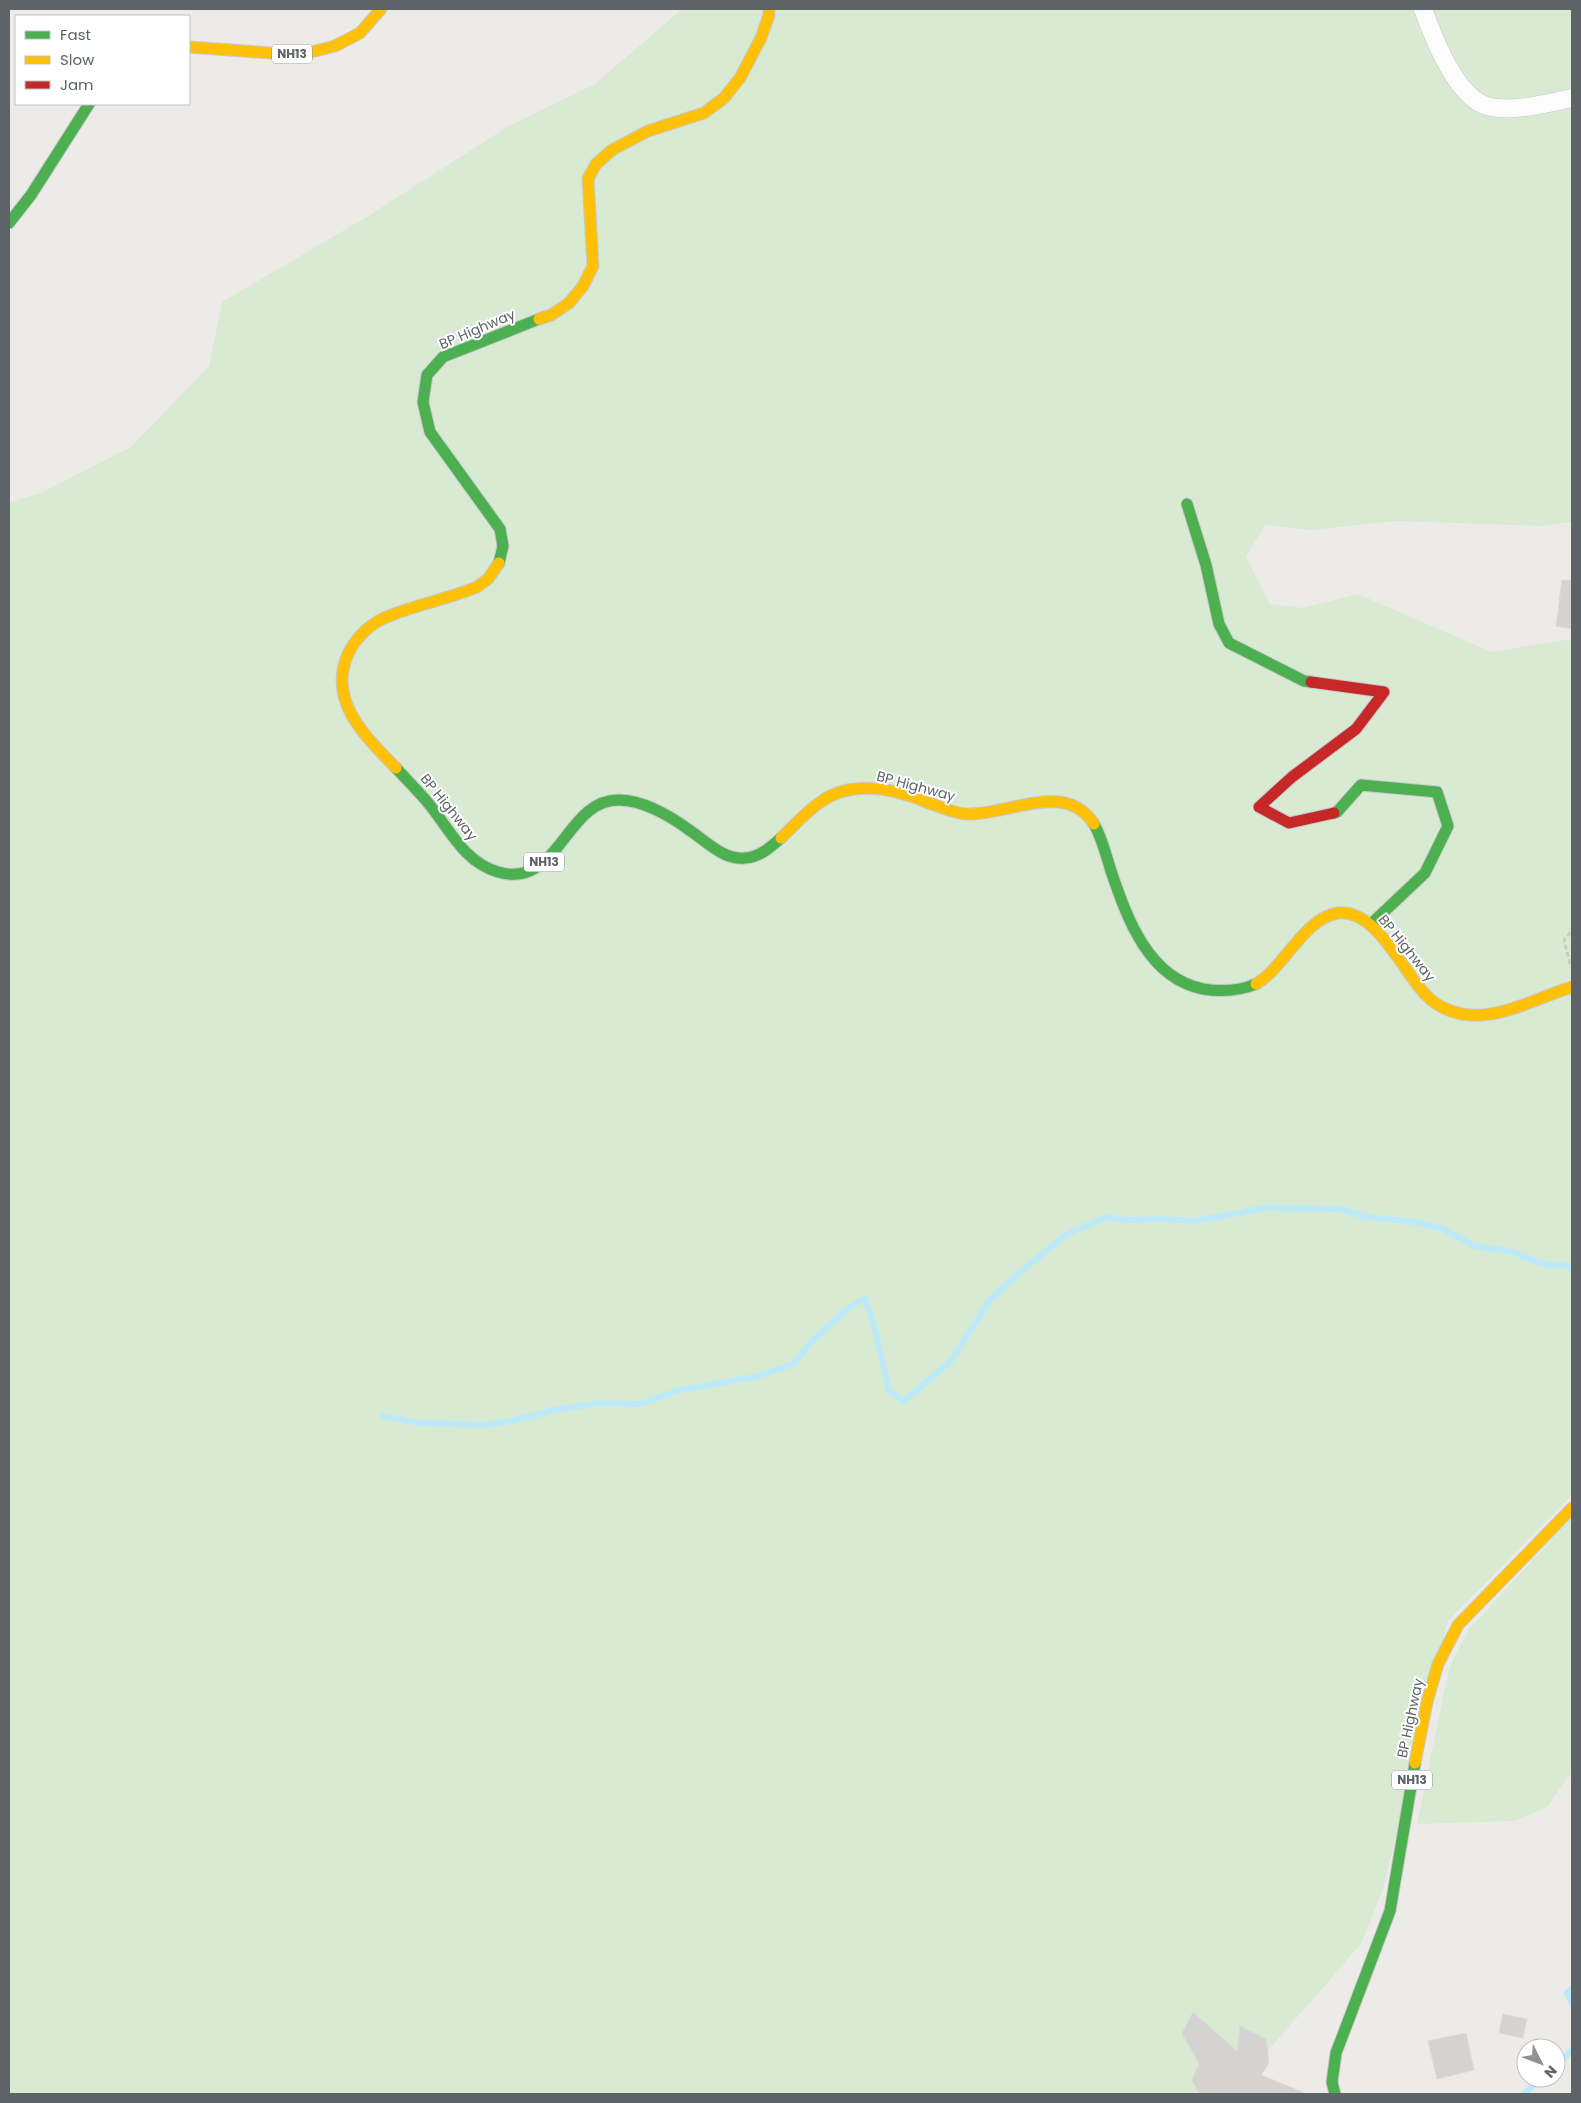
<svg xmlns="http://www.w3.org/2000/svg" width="1581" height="2103" font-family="Poppins,sans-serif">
<rect width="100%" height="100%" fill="#edebe8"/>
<path fill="#d9ead2" d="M682,9H1572V522L1542,526L1397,521L1310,530L1265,525L1246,557L1270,604L1303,608L1358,594L1492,652L1572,639V1495L1448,1621L1383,1889L1361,1944L1230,2094H9V502L39,494L131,447L209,366L222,302L365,218L507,127L595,84Z
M1572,1517V1764L1570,1775L1547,1807L1515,1821L1417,1824L1449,1668L1469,1629Z"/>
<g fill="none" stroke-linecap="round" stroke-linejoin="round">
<path stroke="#bceaf8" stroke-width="6" d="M383,1416L420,1423L483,1425L512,1421L554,1410L599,1403L640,1404L679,1390L755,1377L793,1364L811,1342L852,1305L865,1299L874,1325L889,1391L904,1401L950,1362L990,1300L1020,1272L1067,1234L1106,1217L1127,1220L1162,1219L1196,1221L1263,1208L1340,1209L1367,1217L1415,1222L1441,1228L1475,1246L1513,1252L1542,1264L1569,1266L1572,1270
M1572,1988L1567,1993L1572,2004
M1556,2066L1572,2050
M1524,2094L1541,2078"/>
</g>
<path fill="#d5d3d2" stroke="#dddad7" d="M1562,580H1572V629L1556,626Z
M1193,2012L1237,2051L1240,2026L1266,2039L1269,2063L1261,2075L1307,2094H1199L1192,2080L1199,2064L1182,2033Z
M1503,2014L1527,2019L1523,2038L1499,2033Z
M1466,2033L1474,2070L1437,2079L1428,2041Z"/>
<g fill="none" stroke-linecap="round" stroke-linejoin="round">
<defs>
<path id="street" d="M1423,9C1433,37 1455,93 1484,105C1505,114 1550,103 1572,98"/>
<path id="fast" d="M9,223L31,195L89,104
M1187,504L1206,565L1219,624L1229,643L1304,681L1311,682
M499,563L503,546L500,529L430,432L423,402L427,375L443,357L539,319
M396,768C407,780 419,792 429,804C450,830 464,862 498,872C560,890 565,798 620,800C646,801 672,817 692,832C708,843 724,860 745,858C760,857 771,847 781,838
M1334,813L1337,812L1361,785L1437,792L1448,826L1425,873L1371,924
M1094,824C1102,838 1106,855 1111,871C1127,918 1148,978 1203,989C1221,992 1239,991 1256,984
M1335,2094L1332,2082L1336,2053L1390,1911L1415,1763"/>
<path id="slow" d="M189,47L299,55L335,46L360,33L381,9
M539,319L551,315L569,303L583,286L593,266L588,179L596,164L612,150L648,131L704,113L724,98L740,78L761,38L769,15V9
M396,768C366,737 327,701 348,654C355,639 368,626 382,619C412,605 446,600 477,587L488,579L499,563
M781,838C801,819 820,795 848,790C874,785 902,792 926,802C939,806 952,813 966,814C1008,816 1065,779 1094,824
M1256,984C1284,968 1304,918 1338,913C1376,908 1403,972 1426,995C1435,1005 1450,1012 1462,1014C1499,1021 1538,997 1572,987
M1415,1763L1427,1702L1438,1664L1458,1625L1572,1508"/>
<path id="jam" d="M1311,682L1384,692L1356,729L1292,777L1259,807L1289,823L1334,813"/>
</defs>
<use href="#street" stroke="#c9c9c9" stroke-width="19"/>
<use href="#fast" stroke="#c8c9c9" stroke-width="13"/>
<use href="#slow" stroke="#c8c9c9" stroke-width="13"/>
<use href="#jam" stroke="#c8c9c9" stroke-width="13"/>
<path stroke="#c7cec9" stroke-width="3" stroke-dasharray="5 2.5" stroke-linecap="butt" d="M1570,964L1564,940L1572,931"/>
<use href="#street" stroke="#fcfcfc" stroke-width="18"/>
<use href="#fast" stroke="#4caf50" stroke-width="11"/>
<use href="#slow" stroke="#ffc107" stroke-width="11"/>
<use href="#jam" stroke="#c62828" stroke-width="11"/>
</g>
<g text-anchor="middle" stroke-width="4" stroke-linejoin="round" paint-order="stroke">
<g fill="#fff" stroke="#8e9295" stroke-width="1">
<rect x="272" y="44.5" width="40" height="19" rx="4"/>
<rect x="524" y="852.5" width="40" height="19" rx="4"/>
<rect x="1392" y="1770.5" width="40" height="19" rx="4"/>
</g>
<g font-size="12" font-weight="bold" fill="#5d6367">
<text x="292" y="58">NH13</text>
<text x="544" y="866">NH13</text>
<text x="1412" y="1784">NH13</text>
</g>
<g font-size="14" fill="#5d6367" stroke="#fff">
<text transform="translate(477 329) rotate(-23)" y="5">BP Highway</text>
<text transform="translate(916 786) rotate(15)" y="5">BP Highway</text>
<text transform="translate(449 807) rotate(51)" y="5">BP Highway</text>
<text transform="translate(1407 948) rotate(51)" y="5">BP Highway</text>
<text transform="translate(1410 1718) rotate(-78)" y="5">BP Highway</text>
</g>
</g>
<rect width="1581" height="2103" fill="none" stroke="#5d6367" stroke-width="20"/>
<rect x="15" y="15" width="175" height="90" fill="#ffffff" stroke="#bec1c2"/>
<rect x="25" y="31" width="25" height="8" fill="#4caf50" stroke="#bec1c2"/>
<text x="60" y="40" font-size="15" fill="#5d6367">Fast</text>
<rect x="25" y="56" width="25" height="8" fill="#ffc107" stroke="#bec1c2"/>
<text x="60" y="65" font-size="15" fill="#5d6367">Slow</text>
<rect x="25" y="81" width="25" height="8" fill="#c62828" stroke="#bec1c2"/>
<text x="60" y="90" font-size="15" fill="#5d6367">Jam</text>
<g transform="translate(1541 2063) rotate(132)"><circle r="24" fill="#ffffff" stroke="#bec1c2"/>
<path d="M0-4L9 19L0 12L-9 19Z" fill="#8f9394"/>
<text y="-8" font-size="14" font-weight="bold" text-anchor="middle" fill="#5d6367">N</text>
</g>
</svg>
